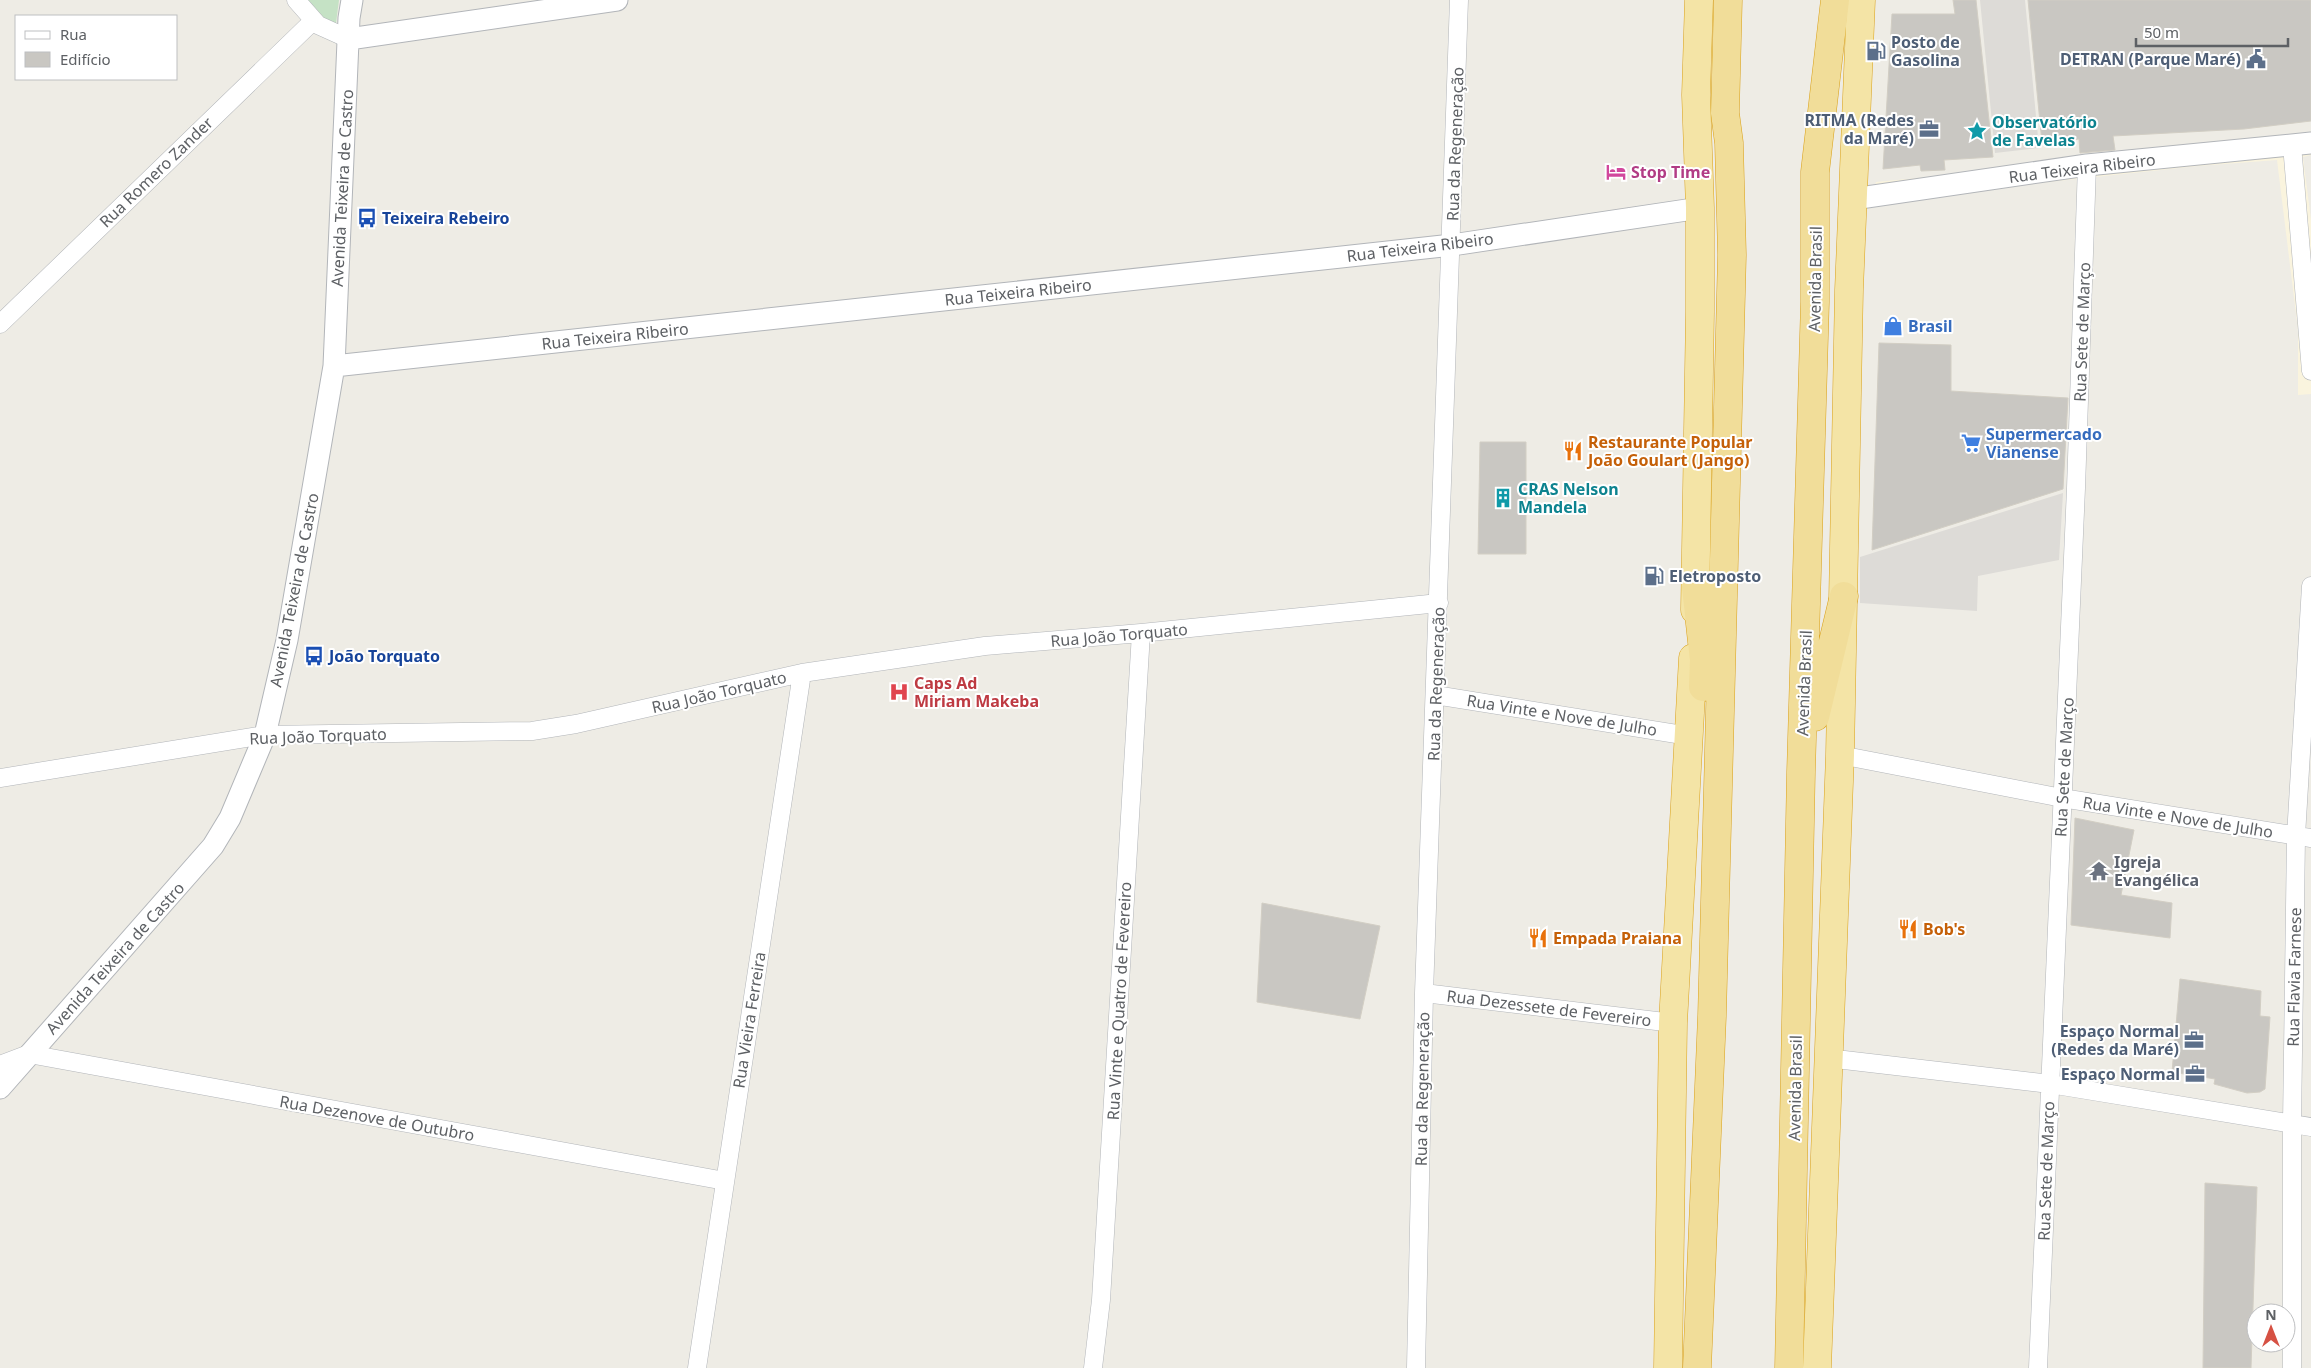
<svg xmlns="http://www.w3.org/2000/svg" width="2311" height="1368" font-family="'Noto Sans',sans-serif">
<rect width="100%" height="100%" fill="#eeece5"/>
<path fill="#faf4de" d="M2311,133V155L2303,157L2311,220V394L2298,395V330L2277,160L2198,166L1871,201L1876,182L2003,170Z"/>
<path fill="#dddbd7" d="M1980,0H2025L2039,148L1995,153Z
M2063,493L2059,560L1978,576L1977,611L1860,603V557Z"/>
<path fill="#c5e2c5" d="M307,0H339L335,31Z"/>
<path fill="#c9c7c2" stroke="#d2cec4" d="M1953,0H1976L1993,157L1944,160L1945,170L1921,171L1920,165L1883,169L1892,14H1955Z
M2028,0H2311V121L2244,129L2113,136L2115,150L2080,153L2079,139L2042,143Z
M1879,343L1951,345V391L2068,398L2063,489L1872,550Z
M1480,442H1526V554H1478Z
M2075,818L2134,830L2121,895L2172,903L2170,938L2071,925Z
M1262,903L1380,926L1360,1019L1257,1002Z
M2180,979L2261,991L2260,1016L2270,1017L2265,1089L2260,1092L2247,1093L2214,1084L2215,1079L2172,1072Z
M2205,1183L2257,1187L2251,1368H2203Z"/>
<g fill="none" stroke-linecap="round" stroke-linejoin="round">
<defs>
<path id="minor" d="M296,0L318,25L349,39
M2292,145L2311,371
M0,324L313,21
M1435,695L1689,736
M1840,755L2062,798L2311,838
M0,778L265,735L532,731L576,724L802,673L985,646L1141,633L1439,603
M1424,993L1673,1023
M1827,1058L2050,1084L2311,1127
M0,1065L29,1054L725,1181
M697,1368L802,673
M1093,1368L1101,1300L1141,633
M1416,1368L1424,993L1459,0
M2038,1368L2076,488L2087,165
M2292,1368V1124L2296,836L2311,586"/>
<path id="tertiary" d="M349,39L617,0
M1853,199L2087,165L2311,143
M334,366L1452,245L1700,208
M0,1088L213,846L230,818L265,735L287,640L334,366L349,18L352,0"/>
<path id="trunk" d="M1695,610L1700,312V208L1696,95L1699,0
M1668,1368L1673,1023L1693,658
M1817,1368L1840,755L1849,290L1861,0"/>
<path id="motorway" d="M1696,587L1704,660L1703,687
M1815,717L1844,596
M1697,1368L1712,1016L1732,255L1729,143L1725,113L1728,0
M1789,1368L1801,772L1815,302V172L1835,0"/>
</defs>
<use href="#minor" stroke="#b2b5b9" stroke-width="19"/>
<use href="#tertiary" stroke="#b2b5b9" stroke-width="23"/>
<use href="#trunk" stroke="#daa119" stroke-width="29"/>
<use href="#motorway" stroke="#daa119" stroke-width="29"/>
<use href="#minor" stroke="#fff" stroke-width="18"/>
<use href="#tertiary" stroke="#fff" stroke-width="21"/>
<use href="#trunk" stroke="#f4e4a6" stroke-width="28"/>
<use href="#motorway" stroke="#f1dd99" stroke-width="28"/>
</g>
<defs>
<symbol id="fuel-bare" viewBox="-9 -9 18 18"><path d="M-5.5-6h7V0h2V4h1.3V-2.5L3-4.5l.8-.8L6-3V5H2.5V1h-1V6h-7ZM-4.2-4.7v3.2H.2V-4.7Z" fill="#5c6f8a" stroke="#fff" stroke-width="2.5" paint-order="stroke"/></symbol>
<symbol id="civic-bare" viewBox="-9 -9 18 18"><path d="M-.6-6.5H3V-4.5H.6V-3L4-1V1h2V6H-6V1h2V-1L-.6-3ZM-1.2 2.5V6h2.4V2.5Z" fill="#5c6f8a" stroke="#fff" stroke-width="2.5" paint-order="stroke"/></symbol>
<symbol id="office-bare" viewBox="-9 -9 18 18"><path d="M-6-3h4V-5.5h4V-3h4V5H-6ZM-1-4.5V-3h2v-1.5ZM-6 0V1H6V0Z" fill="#5c6f8a" stroke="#fff" stroke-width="2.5" paint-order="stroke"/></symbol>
<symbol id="sight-bare" viewBox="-9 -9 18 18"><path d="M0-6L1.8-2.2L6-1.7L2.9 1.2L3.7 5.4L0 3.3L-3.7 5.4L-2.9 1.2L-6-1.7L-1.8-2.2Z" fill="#0f9aa8" stroke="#fff" stroke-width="2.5" paint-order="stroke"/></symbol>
<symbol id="hotel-bare" viewBox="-9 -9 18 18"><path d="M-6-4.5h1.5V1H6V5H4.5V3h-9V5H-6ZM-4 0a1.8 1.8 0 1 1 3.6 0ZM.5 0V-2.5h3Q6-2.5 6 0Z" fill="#d1479c" stroke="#fff" stroke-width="2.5" paint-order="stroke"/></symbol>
<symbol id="bus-bare" viewBox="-9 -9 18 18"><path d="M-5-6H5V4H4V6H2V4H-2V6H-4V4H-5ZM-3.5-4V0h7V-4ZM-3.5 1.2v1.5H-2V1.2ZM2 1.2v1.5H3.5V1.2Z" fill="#1a4fb4" stroke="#fff" stroke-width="2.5" paint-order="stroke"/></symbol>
<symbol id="shop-bare" viewBox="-9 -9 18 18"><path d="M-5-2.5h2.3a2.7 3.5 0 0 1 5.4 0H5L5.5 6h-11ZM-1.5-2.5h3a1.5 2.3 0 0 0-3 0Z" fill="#3f7fe0" stroke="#fff" stroke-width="2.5" paint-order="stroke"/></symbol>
<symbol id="supermarket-bare" viewBox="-9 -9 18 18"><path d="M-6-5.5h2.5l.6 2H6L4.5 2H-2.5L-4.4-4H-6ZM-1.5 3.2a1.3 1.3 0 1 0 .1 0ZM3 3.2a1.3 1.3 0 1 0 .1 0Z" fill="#3f7fe0" stroke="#fff" stroke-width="2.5" paint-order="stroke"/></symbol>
<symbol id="restaurant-bare" viewBox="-9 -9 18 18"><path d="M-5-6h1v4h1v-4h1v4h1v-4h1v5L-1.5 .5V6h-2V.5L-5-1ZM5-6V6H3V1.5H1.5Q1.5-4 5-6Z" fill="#e8710a" stroke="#fff" stroke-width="2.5" paint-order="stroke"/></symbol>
<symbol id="building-bare" viewBox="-9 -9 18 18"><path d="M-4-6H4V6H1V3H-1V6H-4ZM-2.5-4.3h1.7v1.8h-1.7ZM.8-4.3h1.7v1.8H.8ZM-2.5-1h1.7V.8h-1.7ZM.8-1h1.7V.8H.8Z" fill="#0f9aa8" stroke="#fff" stroke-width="2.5" paint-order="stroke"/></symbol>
<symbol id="hospital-bare" viewBox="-9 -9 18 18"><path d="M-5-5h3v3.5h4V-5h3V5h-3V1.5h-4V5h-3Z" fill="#e0444e" stroke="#fff" stroke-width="2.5" paint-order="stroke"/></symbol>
<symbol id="temple-bare" viewBox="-9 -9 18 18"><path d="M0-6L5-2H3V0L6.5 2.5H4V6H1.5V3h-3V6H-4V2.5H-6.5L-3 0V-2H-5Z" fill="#6b7280" stroke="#fff" stroke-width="2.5" paint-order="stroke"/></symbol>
</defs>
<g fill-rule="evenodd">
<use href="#fuel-bare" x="1862" y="37" width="28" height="28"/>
<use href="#civic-bare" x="2242" y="45" width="28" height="28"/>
<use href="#office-bare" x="1915" y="115" width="28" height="28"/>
<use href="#sight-bare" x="1963" y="117" width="28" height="28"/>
<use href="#hotel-bare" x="1602" y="158" width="28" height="28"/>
<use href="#bus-bare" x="353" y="204" width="28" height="28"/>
<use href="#shop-bare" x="1879" y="312" width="28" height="28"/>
<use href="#supermarket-bare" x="1957" y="429" width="28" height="28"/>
<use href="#restaurant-bare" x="1559" y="437" width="28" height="28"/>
<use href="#building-bare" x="1489" y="484" width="28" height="28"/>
<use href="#fuel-bare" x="1640" y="562" width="28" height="28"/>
<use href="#bus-bare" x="300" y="642" width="28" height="28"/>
<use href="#hospital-bare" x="885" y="678" width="28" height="28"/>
<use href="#temple-bare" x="2085" y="857" width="28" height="28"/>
<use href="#restaurant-bare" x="1894" y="915" width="28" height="28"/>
<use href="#restaurant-bare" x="1524" y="924" width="28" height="28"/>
<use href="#office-bare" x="2180" y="1026" width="28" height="28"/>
<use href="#office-bare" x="2181" y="1060" width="28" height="28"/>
</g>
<g text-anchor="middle" stroke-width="4" stroke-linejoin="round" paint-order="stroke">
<g font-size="16" font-weight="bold" fill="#4e5e75" stroke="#fff" text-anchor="end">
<text x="1891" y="48" text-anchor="start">Posto de<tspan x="1891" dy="18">Gasolina</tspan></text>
<text x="2241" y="65">DETRAN (Parque Maré)</text>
<text x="1914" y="126">RITMA (Redes<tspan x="1914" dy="18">da Maré)</tspan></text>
<text x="1669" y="582" text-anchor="start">Eletroposto</text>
<text x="2179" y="1037">Espaço Normal<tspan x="2179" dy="18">(Redes da Maré)</tspan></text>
<text x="2180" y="1080">Espaço Normal</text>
</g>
<g font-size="16" font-weight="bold" fill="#0d838f" stroke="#fff" text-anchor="start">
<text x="1992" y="128">Observatório<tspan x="1992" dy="18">de Favelas</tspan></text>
<text x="1518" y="495">CRAS Nelson<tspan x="1518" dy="18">Mandela</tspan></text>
</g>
<g font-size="16" fill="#5d6064" stroke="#fff">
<text transform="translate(1455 144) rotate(-88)" y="6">Rua da Regeneração</text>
<text transform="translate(2082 168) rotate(-7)" y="6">Rua Teixeira Ribeiro</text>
<text transform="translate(156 172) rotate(-44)" y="6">Rua Romero Zander</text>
<text transform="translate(342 188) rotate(-87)" y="6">Avenida Teixeira de Castro</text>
<text transform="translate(1420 247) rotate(-7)" y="6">Rua Teixeira Ribeiro</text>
<text transform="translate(1815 279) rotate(-89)" y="6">Avenida Brasil</text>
<text transform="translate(1018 292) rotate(-6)" y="6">Rua Teixeira Ribeiro</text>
<text transform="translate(2082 332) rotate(-88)" y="6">Rua Sete de Março</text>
<text transform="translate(615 336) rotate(-6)" y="6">Rua Teixeira Ribeiro</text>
<text transform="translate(294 590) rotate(-79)" y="6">Avenida Teixeira de Castro</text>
<text transform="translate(1119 635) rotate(-5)" y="6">Rua João Torquato</text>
<text transform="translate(1804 683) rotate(-88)" y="6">Avenida Brasil</text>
<text transform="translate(1436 684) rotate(-88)" y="6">Rua da Regeneração</text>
<text transform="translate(719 692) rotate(-13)" y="6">Rua João Torquato</text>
<text transform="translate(1562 715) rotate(9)" y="6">Rua Vinte e Nove de Julho</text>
<text transform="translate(318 736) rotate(-2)" y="6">Rua João Torquato</text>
<text transform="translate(2064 767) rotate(-87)" y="6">Rua Sete de Março</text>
<text transform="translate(2178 817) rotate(9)" y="6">Rua Vinte e Nove de Julho</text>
<text transform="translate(115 958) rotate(-48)" y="6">Avenida Teixeira de Castro</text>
<text transform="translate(2294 977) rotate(-89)" y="6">Rua Flavia Farnese</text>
<text transform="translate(1119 1001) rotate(-87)" y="6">Rua Vinte e Quatro de Fevereiro</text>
<text transform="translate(1549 1008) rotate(7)" y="6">Rua Dezessete de Fevereiro</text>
<text transform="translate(749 1020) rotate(-81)" y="6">Rua Vieira Ferreira</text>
<text transform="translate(1795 1088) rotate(-89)" y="6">Avenida Brasil</text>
<text transform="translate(1422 1089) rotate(-89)" y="6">Rua da Regeneração</text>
<text transform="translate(377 1118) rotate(10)" y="6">Rua Dezenove de Outubro</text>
<text transform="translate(2046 1171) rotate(-88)" y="6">Rua Sete de Março</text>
</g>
<g font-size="16" font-weight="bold" fill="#b23c85" stroke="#fff" text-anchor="start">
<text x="1631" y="178">Stop Time</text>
</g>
<g font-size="16" font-weight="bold" fill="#164399" stroke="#fff" text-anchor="start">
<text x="382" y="224">Teixeira Rebeiro</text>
<text x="329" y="662">João Torquato</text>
</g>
<g font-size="16" font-weight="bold" fill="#366cbe" stroke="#fff" text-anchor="start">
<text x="1908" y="332">Brasil</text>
<text x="1986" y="440">Supermercado<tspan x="1986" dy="18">Vianense</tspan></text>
</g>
<g font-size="16" font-weight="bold" fill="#c56008" stroke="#fff" text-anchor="start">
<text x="1588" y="448">Restaurante Popular<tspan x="1588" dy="18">João Goulart (Jango)</tspan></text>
<text x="1923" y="935">Bob's</text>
<text x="1553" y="944">Empada Praiana</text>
</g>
<g font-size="16" font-weight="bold" fill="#be3a42" stroke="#fff" text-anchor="start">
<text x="914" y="689">Caps Ad<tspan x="914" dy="18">Miriam Makeba</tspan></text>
</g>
<g font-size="16" font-weight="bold" fill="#5b616d" stroke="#fff" text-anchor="start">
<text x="2114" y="868">Igreja<tspan x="2114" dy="18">Evangélica</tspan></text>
</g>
</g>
<rect x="15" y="15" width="162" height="65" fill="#ffffff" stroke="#bebfc1"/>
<rect x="25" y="31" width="25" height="8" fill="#ffffff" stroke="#bebfc1"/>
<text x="60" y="40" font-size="15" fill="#5d6064">Rua</text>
<rect x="25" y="52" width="25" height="15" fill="#c9c7c2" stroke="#bebfc1"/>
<text x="60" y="65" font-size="15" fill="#5d6064">Edifício</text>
<g transform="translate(2271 1328)"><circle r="24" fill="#ffffff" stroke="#bebfc1"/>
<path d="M0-4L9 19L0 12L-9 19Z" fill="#d65143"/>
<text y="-8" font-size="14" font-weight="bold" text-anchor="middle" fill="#5d6064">N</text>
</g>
<path d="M2136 38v8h152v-8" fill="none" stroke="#5d6064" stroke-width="2.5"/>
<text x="2144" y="38" font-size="15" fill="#5d6064" stroke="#ffffff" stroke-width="4" paint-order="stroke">50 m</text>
</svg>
